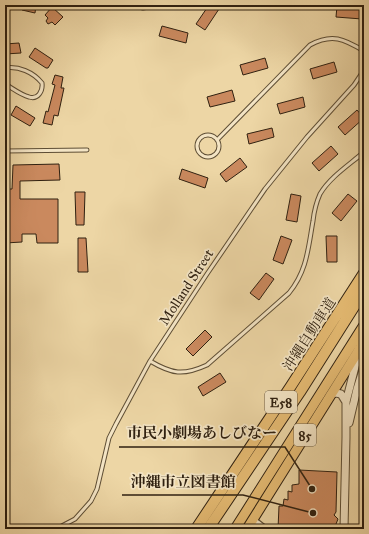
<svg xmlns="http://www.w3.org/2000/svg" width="369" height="534" font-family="'IM FELL Great Primer','Noto Serif JP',serif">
<rect width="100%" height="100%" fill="#edd6a5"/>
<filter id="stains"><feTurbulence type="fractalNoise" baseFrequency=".005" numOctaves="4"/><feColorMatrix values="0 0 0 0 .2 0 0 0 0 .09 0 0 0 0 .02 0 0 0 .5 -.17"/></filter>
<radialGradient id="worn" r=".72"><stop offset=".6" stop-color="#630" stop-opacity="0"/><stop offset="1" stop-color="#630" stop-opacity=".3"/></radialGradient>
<path fill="#ca895e" stroke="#2f2010" d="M22,5H36L35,13L22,10Z
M209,5H214L219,9L205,30L196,24Z
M337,6L363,9L362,19L336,17Z
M52,7L63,17L55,25L52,22L48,24L46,21L48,18L45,15Z
M162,26L188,33L186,43L159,36Z
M19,43L21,53L5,54V44Z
M35,48L53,60L48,68H46L29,57Z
M265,58L268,68L243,75L240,65Z
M334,62L337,72L313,79L310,69Z
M55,75L63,77L61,88H64L58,116L54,115L52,125L43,123L46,111L48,112L55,85L52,84Z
M232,90L235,101L210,107L207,97Z
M303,97L305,107L280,114L277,104Z
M16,106L35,118L30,126L11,115Z
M357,110L364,118L345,135L338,127Z
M272,128L274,137L249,144L247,134Z
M331,146L338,154L319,171L312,163Z
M240,158L247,167L226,182L220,174Z
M59,164L60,180L20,181V199H58V243H37L36,234H22V242L5,243V189H12L13,165Z
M182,169L208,178L205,188L179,179Z
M75,192H85L84,225H76Z
M291,194L301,196L297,222L286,220Z
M348,194L357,201L341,221L332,213Z
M281,236L292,240L283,264L273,260Z
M326,236H337V262H327Z
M78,238H86L88,272H78Z
M266,273L274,279L259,300L250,293Z
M205,330L212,337L193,356L186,349Z
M220,373L226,382L203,396L198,387Z
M299,470L337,472L336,512L334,515L338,519L336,524L334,526V529H278L279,506H283L284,499L288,500V491L292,492V485L299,484Z"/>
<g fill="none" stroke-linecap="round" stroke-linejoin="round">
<defs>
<path id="service" d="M133,5L143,8L159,5
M5,68C19,66 33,72 42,83C43,91 38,100 29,97C21,95 12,88 5,84
M197 146a11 11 0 1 1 22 0a11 11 0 1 1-22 0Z
M217,140L310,45C332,33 344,39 364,51
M5,151L87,150
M150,361C172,374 183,376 207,365L289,293C307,271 308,249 313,221C314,212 316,203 320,194C330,177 349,165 364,152
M56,529L75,519L91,501L97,489L109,438L116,424L150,361L207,274L265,189L307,137L354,85L364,70"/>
<path id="minor" d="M252,519L265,529"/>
<path id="tertiary" d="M330,395L336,393L341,394L346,402
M349,423L357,389L364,367
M344,529L346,437V402L358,355"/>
<path id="primary" d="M235,529L364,325
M247,529L364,342"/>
<path id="motorway" d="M196,529L291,386L364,273
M208,529L300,392L364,291"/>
</defs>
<use href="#service" stroke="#5e4e35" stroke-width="5"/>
<use href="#minor" stroke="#5e4e35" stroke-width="8"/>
<use href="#tertiary" stroke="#5e4e35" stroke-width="9"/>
<use href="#primary" stroke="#2f2010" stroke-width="11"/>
<use href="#motorway" stroke="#2f2010" stroke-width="12"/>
<use href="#service" stroke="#f3e4c4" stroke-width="3"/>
<use href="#minor" stroke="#f3e4c4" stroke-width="5.5"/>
<use href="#tertiary" stroke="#f3e4c4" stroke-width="7"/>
<use href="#primary" stroke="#e6bb72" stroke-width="9"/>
<use href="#motorway" stroke="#e6bb72" stroke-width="10"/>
</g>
<g text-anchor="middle" stroke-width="3.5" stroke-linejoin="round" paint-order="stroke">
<g fill="#f3e4c4" stroke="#6a5b46" stroke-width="1">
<rect x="265" y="391" width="32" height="22" rx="3"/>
<rect x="294" y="424" width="22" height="22" rx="3"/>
</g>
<g font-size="13" font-weight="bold" fill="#2f2010">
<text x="281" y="407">E58</text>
<text x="305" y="440">85</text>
</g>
<g font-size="14" fill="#2f2010" stroke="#f3e4c4">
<text transform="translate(186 287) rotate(-57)" y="5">Molland Street</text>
<text transform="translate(309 334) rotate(-57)" y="5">沖縄自動車道</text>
</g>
</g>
<path fill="none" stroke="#2f2010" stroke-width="1.5" d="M312 489L285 447H119M313 513L243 495H122"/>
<g fill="#2f2010" stroke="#f3e4c4" stroke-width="1.5">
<circle cx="312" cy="489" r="4"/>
<circle cx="313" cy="513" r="4"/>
</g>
<g font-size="15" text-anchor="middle" font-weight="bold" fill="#2f2010" stroke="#f3e4c4" stroke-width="3.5" stroke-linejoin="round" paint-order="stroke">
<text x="202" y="438">市民小劇場あしびなー</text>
<text x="183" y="487">沖縄市立図書館</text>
</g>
<rect width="369" height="534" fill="none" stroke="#edd6a5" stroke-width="20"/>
<rect x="6" y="6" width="357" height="522" fill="none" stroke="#2f2010" stroke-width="2"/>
<rect x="10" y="10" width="349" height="514" fill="none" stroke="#2f2010"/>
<rect width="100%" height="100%" filter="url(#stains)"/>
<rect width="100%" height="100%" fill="url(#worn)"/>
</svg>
